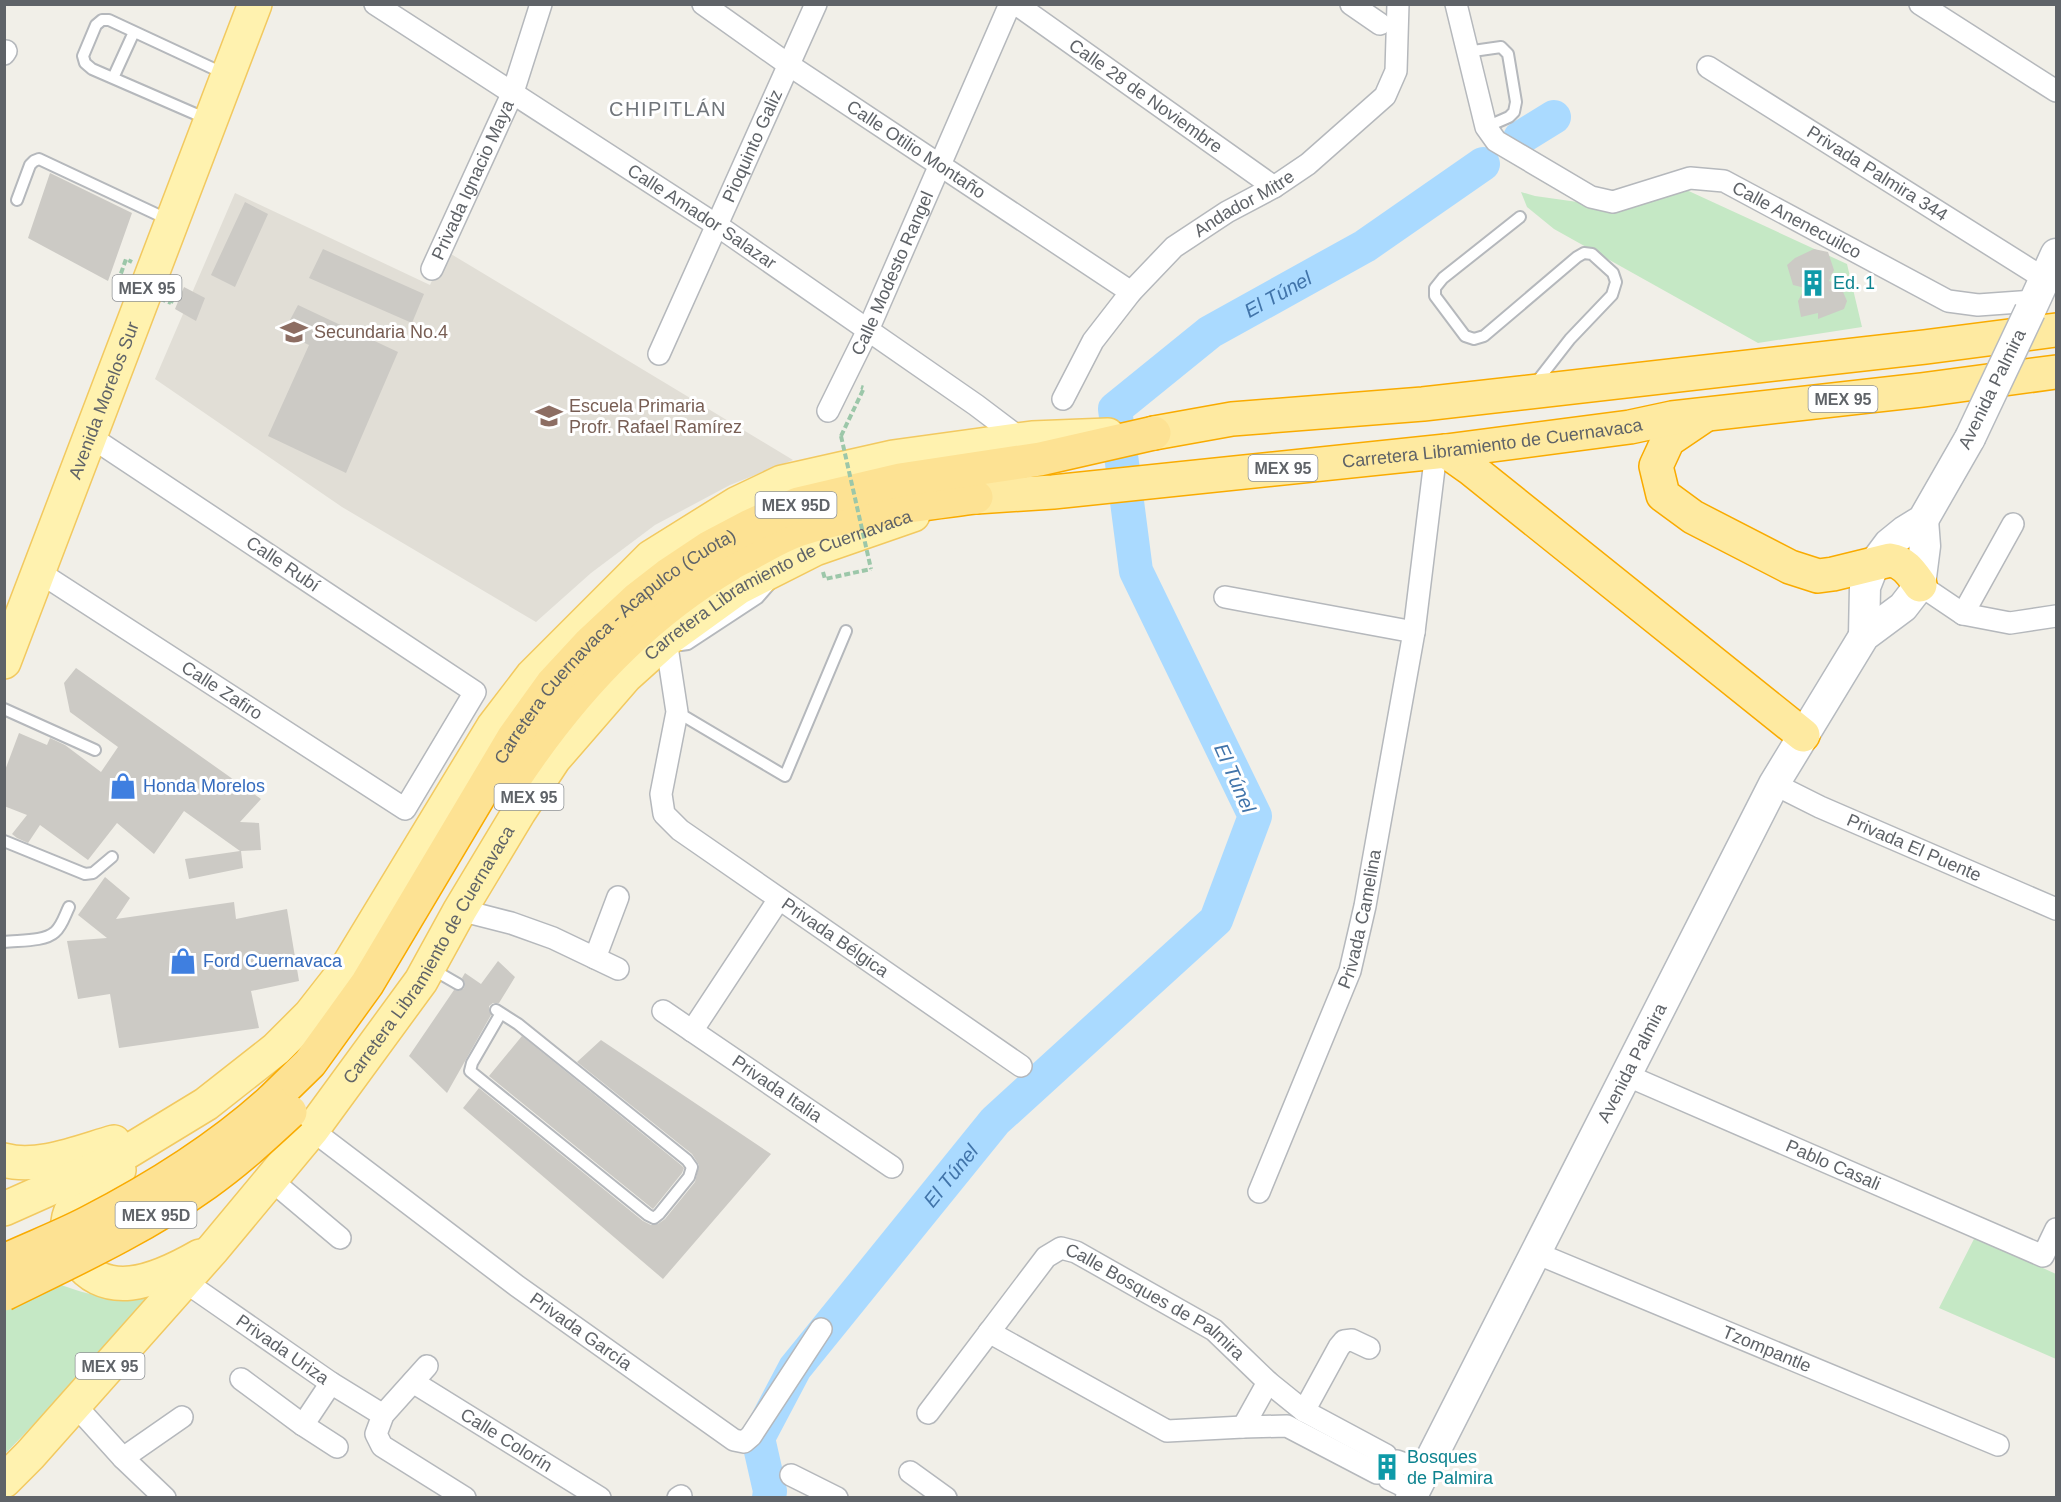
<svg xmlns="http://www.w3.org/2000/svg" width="2061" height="1502" font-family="Helvetica,sans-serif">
<rect width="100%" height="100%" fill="#f1efe8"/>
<path fill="#e1ded6" d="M235,193L430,285L446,251L793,460L730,485L655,525L591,573L536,622L342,507L155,379Z"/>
<path fill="#c5e8c5" d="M1680,187L1847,264L1862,327L1758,343L1554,229L1527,207L1521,192L1535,196L1613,207Z
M1975,1237L2056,1274V1359L1939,1308Z
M5,1257C39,1276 75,1295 115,1298C125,1299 137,1297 148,1296L86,1370L5,1454Z"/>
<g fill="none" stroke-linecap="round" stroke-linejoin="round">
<g stroke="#aadaff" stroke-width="34">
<path d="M1520,138L1554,117"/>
<path id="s1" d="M769,1498L770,1491L758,1438L795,1368L995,1121L1216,920L1255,816L1136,571L1115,409L1210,332L1365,246L1483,164"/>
</g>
</g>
<path fill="#cccac5" d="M50,173L132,213L108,281L28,238Z
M245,202L268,214L235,287L211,275Z
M323,249L424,294L412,323L309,278Z
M1814,249L1828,252L1834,270L1829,281L1840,285L1847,301L1844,309L1818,319V313L1801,317L1798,301L1805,288L1793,285L1787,265L1795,258Z
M184,287L205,298L196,321L175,309Z
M298,305L398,352L346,473L268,436L309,345L283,333Z
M76,668L261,799L240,822L259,823L261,850L241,851L243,868L189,879L185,859L240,851L184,811L154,854L117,823L88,860L40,825L28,843L17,838L12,834L27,815L4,806V773L19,733L47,745L50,738L65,745L101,772L118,747L70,712L64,683Z
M105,877L130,898L116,919L234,902L236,919L287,909L299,981L251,991L259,1028L119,1048L110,994L78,999L67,941L107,938L78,915Z
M498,961L515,977L499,1003H493L489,1006V1010L491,1015L447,1093L409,1056L454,990L459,991L464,988L465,983L462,978L465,973L481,984Z
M522,1036L681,1165L684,1168L682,1173L653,1209L489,1076Z
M601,1040L771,1154L663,1279L463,1108L479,1088L643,1221L651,1225L658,1224L665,1219L695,1182L699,1165L692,1154L577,1062Z"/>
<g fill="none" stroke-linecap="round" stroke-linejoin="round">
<defs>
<path id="service" d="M1466,52L1501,47L1508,54L1516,102L1514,112L1509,117L1486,127
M113,78L134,32
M207,119L92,69L85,63L83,56L96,25L102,20H109L225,74
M17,200L30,165L34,161L39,159L169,220
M1520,217L1443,278L1435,288V296L1465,336L1474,339L1484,336L1577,257L1584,253L1592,254L1613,273L1616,282L1612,295L1570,339L1535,384
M681,645L688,644L758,598L771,583
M4,709L95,750
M677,712L785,776L846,631
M4,841L85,874L93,873L112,857
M4,942C19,940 44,942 55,932C62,926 65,915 69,907
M432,969L458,984
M496,1010L518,1024L687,1160L692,1167L689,1177L659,1214L654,1218L648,1215L470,1071L472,1063L501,1013"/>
<g id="minor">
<path id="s2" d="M375,4L718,226L976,405L1021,439"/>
<path id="s3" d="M703,4L789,65L1131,292"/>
<path id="s4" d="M1016,4L1274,187"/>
<path d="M1351,4L1380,24"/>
<path id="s5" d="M1456,4L1486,127L1496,141L1591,197L1613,202L1690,178L1724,181L1948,301L1978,305L2034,301"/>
<path d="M1920,4L2056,91"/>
<path d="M4,54L6,51"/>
<path id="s6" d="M1708,67L2045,279"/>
<path id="s7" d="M432,269L513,92L541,4"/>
<path id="s8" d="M659,354L816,4"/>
<path id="s9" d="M1063,399L1093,341L1131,292L1174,247L1227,212L1274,187L1308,164L1385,96L1396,71L1398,4"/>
<path id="s10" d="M828,411L868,330L1010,4"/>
<path id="s11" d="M39,572L405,809L475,692L91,437"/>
<path d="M1920,585L1963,614L2010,623L2056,616"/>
<path d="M1225,597L1414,632"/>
<path d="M1963,614L2013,524"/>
<path id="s12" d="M666,640L677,712L661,794L664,814L680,830L1021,1066"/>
<path id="s13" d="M1774,784L1820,807L2056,909"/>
<path d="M460,910L511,923L553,938L618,969"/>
<path d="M595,958L618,897"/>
<path id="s14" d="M663,1011L892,1167"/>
<path d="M692,1031L779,899"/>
<path id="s15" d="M1626,1075L2043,1256L2056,1229"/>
<path id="s16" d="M312,1130L517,1286L734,1440L744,1442L751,1436L821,1329"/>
<path d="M271,1180L340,1238"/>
<path id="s17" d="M1259,1192L1350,971L1365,906L1414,632L1436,452"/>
<path id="s18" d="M1536,1253L1998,1445"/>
<path id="s19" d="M184,1281L331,1383L383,1415"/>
<path d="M989,1332L1167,1431L1243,1427L1287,1426L1377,1473"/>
<path d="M427,1366L383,1415L376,1434L382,1446L465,1498"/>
<path d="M241,1379L303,1425L337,1447"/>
<path id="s20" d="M413,1382L600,1498"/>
<path d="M75,1405L123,1458L165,1498"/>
<path d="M1304,1411L1339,1347L1344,1341L1352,1340L1369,1348"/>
<path id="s21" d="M928,1413L1046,1257L1061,1248L1076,1252L1214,1330L1268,1382L1304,1411L1386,1455"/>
<path d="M303,1425L331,1383"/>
<path d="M1243,1427L1268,1382"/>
<path d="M123,1458L182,1417"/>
<path d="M1397,1461L1424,1471"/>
<path d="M910,1472L946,1498"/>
<path d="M791,1475L837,1498"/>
<path d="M1389,1479L1414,1491"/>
<path d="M678,1498L681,1496"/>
</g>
<g id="secondary">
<path d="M2030,311L2056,254"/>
<path d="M1864,636L1865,587L1874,564L1889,544L1905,531L1923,520L1970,438"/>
<path id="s22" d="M1411,1498L1774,784L1864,636L1903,607L1920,585L1925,546L1923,520"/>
</g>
<g id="primary">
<path id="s23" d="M4,662L255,4"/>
<path d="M4,1160C37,1170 82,1151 114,1142"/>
<path d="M119,1170C104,1182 83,1194 72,1209C66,1219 66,1240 71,1250C101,1306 158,1280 200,1256"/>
<path d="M4,1209L114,1160L206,1104L276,1049L310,1015L346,969L493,727L532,676L651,557L736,504L782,482L893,457L1032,438L1108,435"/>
<path id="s24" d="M4,1481L30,1455L213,1249L312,1130L421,981L460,910L519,812L554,759L626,676L666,640L738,588L815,549L913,515"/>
</g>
<g id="trunk">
<path d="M1702,417L1668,440L1656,466L1663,495L1693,517L1790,567L1818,576L1833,574L1890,560C1905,562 1912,574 1920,585"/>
<path d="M1154,433L1232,419L1423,404L1925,347L2056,330"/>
<path d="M1446,451L1470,468L1803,735"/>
<path id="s25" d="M976,497L1053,492L1446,451L1630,427L1672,418L1922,390L2056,372"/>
</g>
<g id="motorway">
<path d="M510,785C566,699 639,618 729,565C736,560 745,557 753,552C768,544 781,536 798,530C855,511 916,505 976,497"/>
<path id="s26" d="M271,1101L310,1063L367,984L514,737L552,684L590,643L637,599L668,575L710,547L748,527L798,504L900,480L1040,459L1154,433"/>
</g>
</defs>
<use href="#service" stroke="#b5b8bc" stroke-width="14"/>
<use href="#minor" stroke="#b5b8bc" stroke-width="24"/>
<use href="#secondary" stroke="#b6babf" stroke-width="33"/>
<use href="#primary" stroke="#f2c960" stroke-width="36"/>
<use href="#trunk" stroke="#f9ab00" stroke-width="36"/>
<use href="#motorway" stroke="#f9ab00" stroke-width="36"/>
<path stroke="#9cc7a9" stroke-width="4" stroke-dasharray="6 3" stroke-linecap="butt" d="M118,282L126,259L132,262
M171,303L180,281L175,279
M841,436L864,388L861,387
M823,572L825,579L871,569"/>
<use href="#service" stroke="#fff" stroke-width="10"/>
<use href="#minor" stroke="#fff" stroke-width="21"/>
<use href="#secondary" stroke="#fff" stroke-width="30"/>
<use href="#primary" stroke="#fff2af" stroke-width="33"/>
<use href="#trunk" stroke="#feeaa1" stroke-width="33"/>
<use href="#motorway" stroke="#fde293" stroke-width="33"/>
<defs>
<path id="secondary-bridge" d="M1970,438L2030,311"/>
<path id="motorway-bridge" d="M4,1261C32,1248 61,1237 88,1223C152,1190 218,1149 271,1101
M4,1294C73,1260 143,1228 206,1183C236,1162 263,1137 290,1112"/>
</defs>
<use href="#secondary-bridge" stroke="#b6babf" stroke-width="33" stroke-linecap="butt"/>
<use href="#motorway-bridge" stroke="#f9ab00" stroke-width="36" stroke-linecap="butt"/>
<path stroke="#9cc7a9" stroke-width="4" stroke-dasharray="6 3" stroke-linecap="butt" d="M118,282L171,303
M841,436L871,569"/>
<use href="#secondary-bridge" stroke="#fff" stroke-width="30"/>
<use href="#motorway-bridge" stroke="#fde293" stroke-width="33"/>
</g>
<defs>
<symbol id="building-bare" viewBox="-9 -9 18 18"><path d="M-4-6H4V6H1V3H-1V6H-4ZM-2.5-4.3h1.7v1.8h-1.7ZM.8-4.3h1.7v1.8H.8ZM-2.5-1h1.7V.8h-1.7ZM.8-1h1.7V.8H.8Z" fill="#0f9aa8" stroke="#fff" stroke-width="2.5" paint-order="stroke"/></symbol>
<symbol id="school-bare" viewBox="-9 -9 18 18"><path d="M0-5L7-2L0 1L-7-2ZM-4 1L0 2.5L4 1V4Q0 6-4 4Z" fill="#8d6e63" stroke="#fff" stroke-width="2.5" paint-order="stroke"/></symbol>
<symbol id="shop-bare" viewBox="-9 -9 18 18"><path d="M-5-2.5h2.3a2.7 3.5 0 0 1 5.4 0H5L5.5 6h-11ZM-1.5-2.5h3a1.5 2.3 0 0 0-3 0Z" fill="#3f7fe0" stroke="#fff" stroke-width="2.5" paint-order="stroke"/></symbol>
</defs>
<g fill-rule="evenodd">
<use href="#building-bare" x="1794" y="264" width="38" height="38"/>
<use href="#school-bare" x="275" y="313" width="38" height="38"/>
<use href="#school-bare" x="530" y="397" width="38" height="38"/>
<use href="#shop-bare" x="104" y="767" width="38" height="38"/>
<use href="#shop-bare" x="164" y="942" width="38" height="38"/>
<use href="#building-bare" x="1368" y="1448" width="38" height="38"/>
</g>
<g text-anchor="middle" stroke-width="6" stroke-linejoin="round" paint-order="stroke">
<g fill="#fff" stroke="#8f9295" stroke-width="1.5">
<rect x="112.5" y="275" width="69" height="26" rx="4.5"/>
<rect x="1808.5" y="386" width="69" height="26" rx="4.5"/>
<rect x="1248.5" y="455" width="69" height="26" rx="4.5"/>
<rect x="755.5" y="492" width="81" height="26" rx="4.5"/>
<rect x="494.5" y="784" width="69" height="26" rx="4.5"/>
<rect x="115.5" y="1202" width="81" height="26" rx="4.5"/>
<rect x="75.5" y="1353" width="69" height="26" rx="4.5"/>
</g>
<g font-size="16" font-weight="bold" fill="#5f6368">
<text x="147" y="294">MEX 95</text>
<text x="1843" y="405">MEX 95</text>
<text x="1283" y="474">MEX 95</text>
<text x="796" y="511">MEX 95D</text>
<text x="529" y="803">MEX 95</text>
<text x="156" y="1221">MEX 95D</text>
<text x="110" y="1372">MEX 95</text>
</g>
<g font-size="18" fill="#5f6368" stroke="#fff">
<text dy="6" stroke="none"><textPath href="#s4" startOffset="159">Calle 28 de Noviembre</textPath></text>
<text dy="6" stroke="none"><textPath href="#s8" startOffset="228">Pioquinto Galiz</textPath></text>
<text dy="6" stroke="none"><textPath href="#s3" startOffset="258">Calle Otilio Montaño</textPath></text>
<text dy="6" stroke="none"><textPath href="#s6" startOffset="200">Privada Palmira 344</textPath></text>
<text dy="6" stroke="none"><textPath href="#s7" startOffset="98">Privada Ignacio Maya</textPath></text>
<text dy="6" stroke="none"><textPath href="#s9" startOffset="272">Andador Mitre</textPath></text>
<text dy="6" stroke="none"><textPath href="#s2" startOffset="390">Calle Amador Salazar</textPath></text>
<text dy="6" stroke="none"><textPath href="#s5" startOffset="474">Calle Anenecuilco</textPath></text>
<text dy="6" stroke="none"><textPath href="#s10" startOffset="152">Calle Modesto Rangel</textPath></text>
<text transform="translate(1992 389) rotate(-64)" y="6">Avenida Palmira</text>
<text dy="6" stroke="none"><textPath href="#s23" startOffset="280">Avenida Morelos Sur</textPath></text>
<text dy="6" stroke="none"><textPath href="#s25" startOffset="519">Carretera Libramiento de Cuernavaca</textPath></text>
<text transform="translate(283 564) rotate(34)" y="6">Calle Rubí</text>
<text dy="6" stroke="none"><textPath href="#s24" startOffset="1200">Carretera Libramiento de Cuernavaca</textPath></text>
<text dy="6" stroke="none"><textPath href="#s26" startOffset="576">Carretera Cuernavaca - Acapulco (Cuota)</textPath></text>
<text dy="6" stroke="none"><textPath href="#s11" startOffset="218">Calle Zafiro</textPath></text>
<text dy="6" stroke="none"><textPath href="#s13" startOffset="154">Privada El Puente</textPath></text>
<text dy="6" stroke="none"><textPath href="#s17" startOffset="292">Privada Camelina</textPath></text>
<text dy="6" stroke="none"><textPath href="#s12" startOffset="388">Privada Bélgica</textPath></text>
<text dy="6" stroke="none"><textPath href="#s24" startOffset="678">Carretera Libramiento de Cuernavaca</textPath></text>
<text dy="6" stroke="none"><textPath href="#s22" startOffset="488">Avenida Palmira</textPath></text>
<text dy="6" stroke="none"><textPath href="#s14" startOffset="138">Privada Italia</textPath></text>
<text dy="6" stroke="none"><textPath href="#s15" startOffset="226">Pablo Casali</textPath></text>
<text dy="6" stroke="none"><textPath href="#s21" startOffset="322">Calle Bosques de Palmira</textPath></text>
<text dy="6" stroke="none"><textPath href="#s16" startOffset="336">Privada García</textPath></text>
<text dy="6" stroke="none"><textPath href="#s18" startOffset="250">Tzompantle</textPath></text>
<text dy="6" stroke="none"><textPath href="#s19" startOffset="120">Privada Uriza</textPath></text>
<text dy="6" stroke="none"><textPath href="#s20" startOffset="110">Calle Colorín</textPath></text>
</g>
<g font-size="18" fill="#0d838f" stroke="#fff" text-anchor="start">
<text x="1833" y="289">Ed. 1</text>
<text x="1407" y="1463">Bosques<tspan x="1407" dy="21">de Palmira</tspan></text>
</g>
<g font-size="18" fill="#785e54" stroke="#fff" text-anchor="start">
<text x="314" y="338">Secundaria No.4</text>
<text x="569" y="412">Escuela Primaria<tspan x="569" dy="21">Profr. Rafael Ramírez</tspan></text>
</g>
<g font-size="18" fill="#366cbe" stroke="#fff" text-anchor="start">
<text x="143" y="792">Honda Morelos</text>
<text x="203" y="967">Ford Cuernavaca</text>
</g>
<g font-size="20" letter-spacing="1.5" fill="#70757a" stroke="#fff">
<text x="668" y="116">CHIPITLÁN</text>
</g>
<g font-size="20" font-style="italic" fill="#4174aa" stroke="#fff">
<text dy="7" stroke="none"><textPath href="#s1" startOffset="1504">El Túnel</textPath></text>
<text transform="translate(1235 778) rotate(66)" y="7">El Túnel</text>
<text dy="7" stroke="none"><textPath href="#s1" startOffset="388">El Túnel</textPath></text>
</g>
</g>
<rect width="2061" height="1502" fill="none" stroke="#5f6368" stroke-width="12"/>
</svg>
